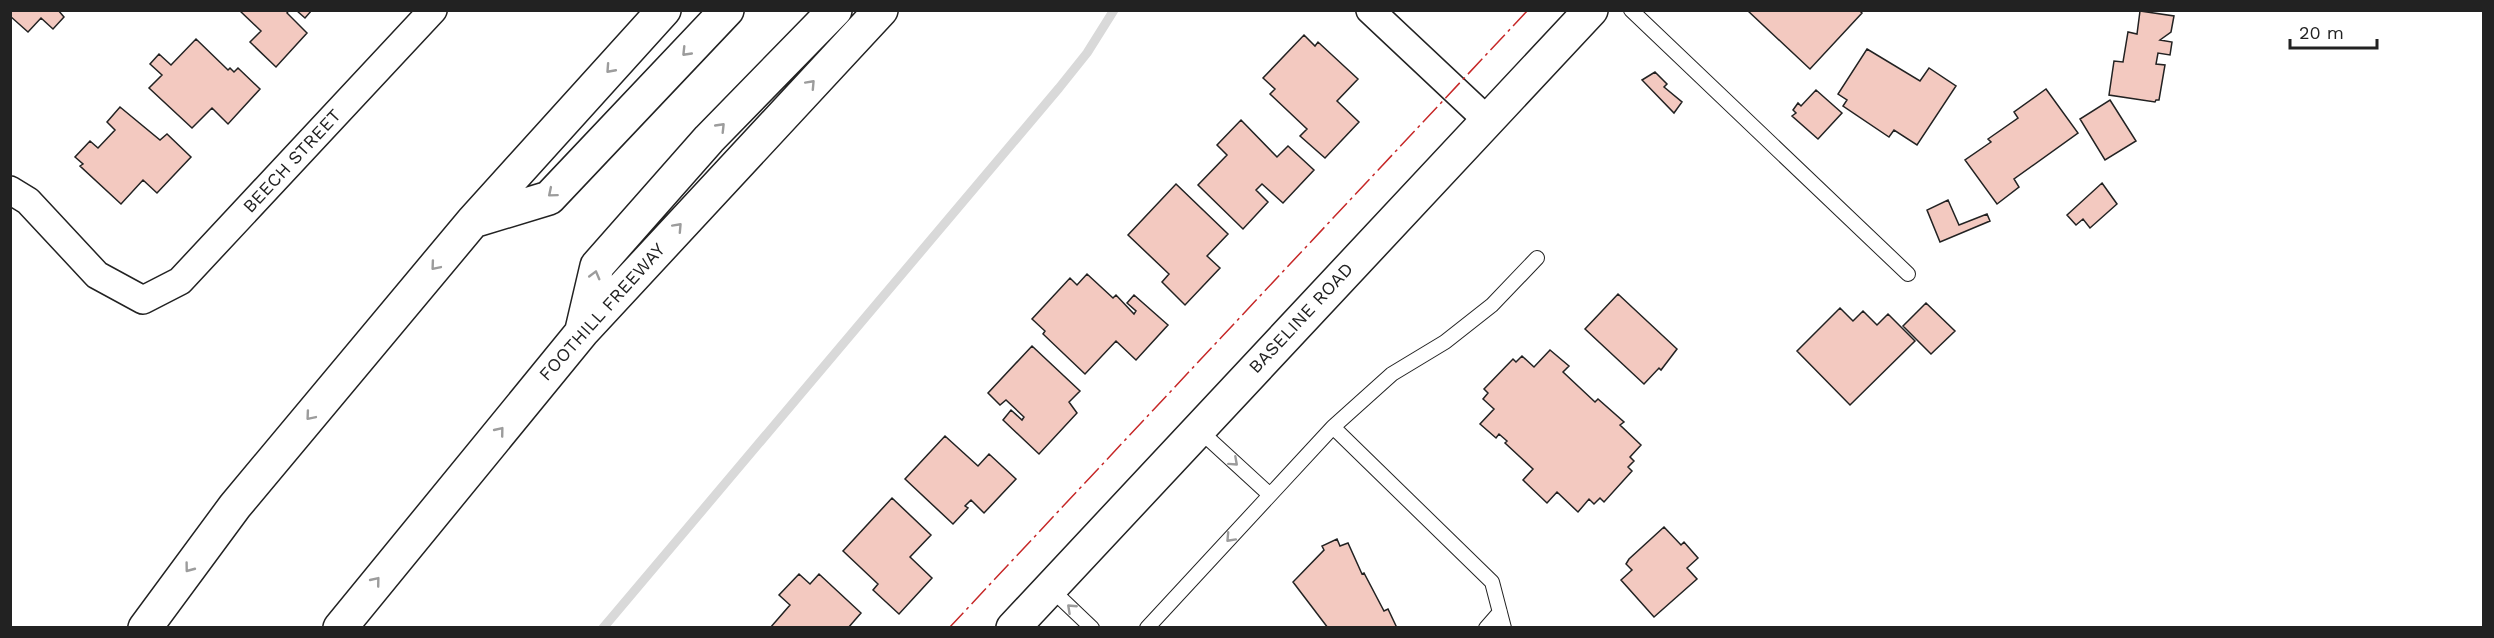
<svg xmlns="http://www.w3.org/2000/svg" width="2494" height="638" font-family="'Work Sans',sans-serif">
<rect width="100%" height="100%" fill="#fff"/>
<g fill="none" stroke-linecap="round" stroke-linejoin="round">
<path stroke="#d9d9d9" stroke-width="9" d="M603,628L1059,88L1087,53L1114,10"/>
</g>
<path fill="#f3c9c0" stroke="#222" stroke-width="1.5" d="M10,10H58L64,17L53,29L41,18L28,32L10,16Z
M239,10H289L287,13L307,33L276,67L250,42L261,31Z
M296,10H312L305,18Z
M1747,10H1859L1862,13L1810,69Z
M2140,11L2174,16L2171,32L2160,40L2172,42L2170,55L2158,53L2156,64L2165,65L2159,100H2156L2155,102L2109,95L2114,61L2123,62L2128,32L2137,34Z
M1304,35L1315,46L1318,42L1358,79L1337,101L1359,122L1325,158L1300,136L1307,129L1270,94L1275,89L1263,78Z
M196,39L228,70L230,68L234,72L238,68L260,89L228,124L212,108L192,128L149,88L162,75L150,64L159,54L171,65Z
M1867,49L1920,81L1929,68L1956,86L1917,145L1894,130L1889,137L1843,106L1847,100L1838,94Z
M1655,72L1667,84L1664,87L1682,102L1674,113L1642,80Z
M2046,89L2078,133L2014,179L2019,187L1997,204L1965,160L1991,142L1988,139L2018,118L2014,112Z
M1816,90L1842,113L1818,139L1792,116L1796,113L1793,110L1798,103L1801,106Z
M2110,100L2136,141L2105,160L2080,119Z
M120,107L160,140L167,134L191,157L157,193L143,180L121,204L80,166L83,164L75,157L90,141L98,148L115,130L107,122Z
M1241,120L1277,157L1288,146L1314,170L1283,203L1262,184L1256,190L1268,202L1243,229L1198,185L1227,155L1217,145Z
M2102,183L2117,204L2090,228L2083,219L2076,225L2067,215Z
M1176,184L1228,234L1207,256L1220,268L1185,305L1162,282L1169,274L1128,235Z
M1948,200L1959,225L1987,214L1990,221L1940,242L1927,210Z
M1087,274L1113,298L1116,295L1134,314L1136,311L1127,303L1134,295L1168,325L1136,360L1116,341L1085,374L1043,334L1045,331L1032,319L1070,278L1077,285Z
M1618,294L1677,349L1661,370L1659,368L1644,384L1585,329Z
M1926,303L1955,331L1931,354L1903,326Z
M1840,308L1853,321L1863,311L1877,325L1888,314L1915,341L1850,405L1797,351Z
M1032,346L1080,391L1069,402L1077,413L1039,454L1003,420L1011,410L1022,420L1024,417L1006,400L1000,405L988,393Z
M1550,350L1569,366L1563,372L1595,402L1598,399L1624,422L1620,425L1641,445L1630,457L1634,461L1628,467L1632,471L1604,502L1600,498L1594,504L1589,499L1578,512L1557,492L1547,503L1523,480L1533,469L1505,443L1507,441L1499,434L1496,438L1480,424L1494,409L1483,399L1488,393L1484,389L1513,359L1516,362L1522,356L1534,367Z
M945,436L978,466L989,454L1016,479L984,513L971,500L965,506L968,508L953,524L905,479Z
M892,498L931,535L910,557L932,578L899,614L873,590L878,584L843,551Z
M1664,527L1681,545L1684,542L1698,558L1687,568L1697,579L1654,617L1621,580L1632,570L1626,564L1629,559Z
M1337,539L1340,546L1348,543L1362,574L1364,573L1384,611L1388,609L1397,628H1328L1293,582L1324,550L1322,546Z
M799,574L810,584L819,574L861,613L848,628H770L790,605L779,595Z"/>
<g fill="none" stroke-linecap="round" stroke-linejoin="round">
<defs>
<path id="service" d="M1631,10L1908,274
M1333,427L1392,374L1445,342L1492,305L1537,258
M1198,429L1270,495
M1050,588L1092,628
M1147,628L1333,427L1492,582L1504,628
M1486,628L1500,612"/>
<path id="minor" d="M1370,10L1487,120
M10,190L28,201L97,275L143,300L180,281L433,10"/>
<path id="primary" d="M1013,628L1591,10"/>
<path id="motorway" d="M473,221L549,198L727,10
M582,330L597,266L709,139L835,10
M145,628L235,506L473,221L664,10
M340,628L582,332L881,10"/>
</defs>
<use href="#service" stroke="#222" stroke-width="16"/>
<use href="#minor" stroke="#222" stroke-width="30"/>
<use href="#primary" stroke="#222" stroke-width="36"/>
<use href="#motorway" stroke="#222" stroke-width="36"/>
<use href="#service" stroke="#fff" stroke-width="14"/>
<use href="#minor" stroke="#fff" stroke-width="27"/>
<use href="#primary" stroke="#fff" stroke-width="33"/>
<use href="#motorway" stroke="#fff" stroke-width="33"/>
<path stroke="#c62828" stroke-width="1.5" stroke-dasharray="21 4.5 3 4.5" stroke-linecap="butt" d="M949,628L1528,10"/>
</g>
<defs><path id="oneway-chevron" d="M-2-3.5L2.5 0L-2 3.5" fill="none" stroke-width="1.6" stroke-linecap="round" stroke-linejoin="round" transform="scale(1.5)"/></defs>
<g stroke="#9c9c9c">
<use href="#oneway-chevron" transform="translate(686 52) rotate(134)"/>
<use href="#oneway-chevron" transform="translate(610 69) rotate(132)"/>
<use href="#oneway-chevron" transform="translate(811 84) rotate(-47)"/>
<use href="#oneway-chevron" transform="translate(721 127) rotate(-46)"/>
<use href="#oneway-chevron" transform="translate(552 193) rotate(140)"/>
<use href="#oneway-chevron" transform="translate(678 227) rotate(-47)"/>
<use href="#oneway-chevron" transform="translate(435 266) rotate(130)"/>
<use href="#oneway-chevron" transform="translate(595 275) rotate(-75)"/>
<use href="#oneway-chevron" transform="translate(310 416) rotate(130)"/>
<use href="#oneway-chevron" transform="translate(500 431) rotate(-51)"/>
<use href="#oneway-chevron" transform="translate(1234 462) rotate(42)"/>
<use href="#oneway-chevron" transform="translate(1230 538) rotate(133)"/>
<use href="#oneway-chevron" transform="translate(189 568) rotate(127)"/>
<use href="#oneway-chevron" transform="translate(376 581) rotate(-51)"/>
<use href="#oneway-chevron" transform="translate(1071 608) rotate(-137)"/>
</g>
<g text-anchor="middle" stroke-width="4.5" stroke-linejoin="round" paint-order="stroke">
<g font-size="18" fill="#222" stroke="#fff">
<text transform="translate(292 161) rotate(-47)" y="6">BEECH STREET</text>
<text transform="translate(602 312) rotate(-48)" y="6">FOOTHILL FREEWAY</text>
<text transform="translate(1301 318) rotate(-47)" y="6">BASELINE ROAD</text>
</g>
</g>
<rect width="2494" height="638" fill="none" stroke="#222222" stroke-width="24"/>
<path d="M2290 39v9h87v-9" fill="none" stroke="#222222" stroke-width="3"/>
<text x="2299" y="39" font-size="18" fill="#222222" stroke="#ffffff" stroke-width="4.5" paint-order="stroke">20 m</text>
</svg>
